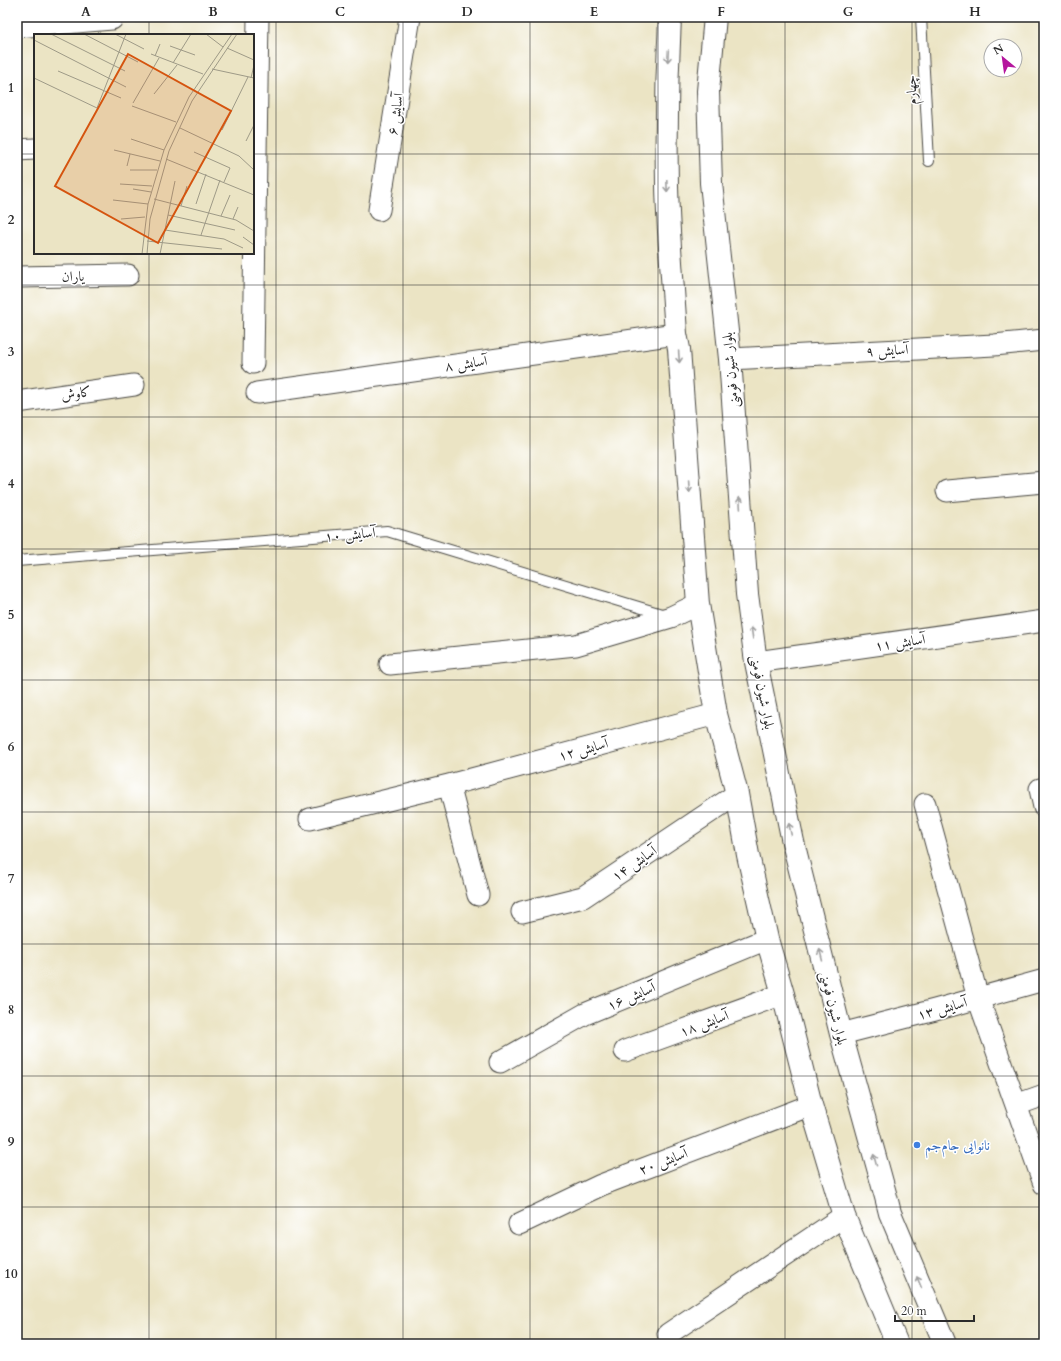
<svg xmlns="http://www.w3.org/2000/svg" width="1061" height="1361" font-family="Cardo,Amiri,serif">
<rect width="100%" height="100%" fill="#fff"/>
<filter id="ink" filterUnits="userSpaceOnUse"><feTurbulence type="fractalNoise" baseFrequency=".025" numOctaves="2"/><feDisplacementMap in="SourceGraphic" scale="8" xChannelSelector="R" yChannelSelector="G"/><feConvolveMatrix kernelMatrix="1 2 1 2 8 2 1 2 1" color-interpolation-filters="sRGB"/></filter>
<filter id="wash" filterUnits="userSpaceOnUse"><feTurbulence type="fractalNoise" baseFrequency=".012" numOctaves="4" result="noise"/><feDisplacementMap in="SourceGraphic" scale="16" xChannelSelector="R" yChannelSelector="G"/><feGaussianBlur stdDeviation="0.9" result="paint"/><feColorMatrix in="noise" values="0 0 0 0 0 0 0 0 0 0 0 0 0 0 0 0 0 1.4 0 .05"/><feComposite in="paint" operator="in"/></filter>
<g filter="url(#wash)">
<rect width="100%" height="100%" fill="#ebe4c4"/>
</g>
<g filter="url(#ink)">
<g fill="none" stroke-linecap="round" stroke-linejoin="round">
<defs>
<path id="lane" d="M921,17L929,161
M17,561L387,531L665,615"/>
<path id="street" d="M17,27L112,19
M17,150L35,149
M379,210L410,17
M17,277L128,275
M730,359L994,345L1044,340
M253,363L258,17
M257,393L676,334
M17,402L134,385
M947,491L1044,482
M756,662L1044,621
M390,664L576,645L671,617L698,604
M449,785L478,895
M1040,789L1044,807
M925,804L978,998L1044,1184
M310,819L449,785L716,714
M522,912L583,897L737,794
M841,1034L935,1010L1044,980
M625,1051L783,994
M500,1062L585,1014L767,939
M1016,1105L1044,1095
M519,1224L601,1185L811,1105
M668,1334L844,1216"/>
<path id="primary" d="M670,17C667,73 666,129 667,185C668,234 673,284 676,334L679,349L698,604L716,714L737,794L748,855L767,939L783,994L811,1105L844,1216L897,1344
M715,17L708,91L711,183L730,359L747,594L756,662L793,842L841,1034L886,1197L890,1213L945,1344"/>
</defs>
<use href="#lane" stroke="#484742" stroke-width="12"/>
<use href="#street" stroke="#484742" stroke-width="23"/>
<use href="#primary" stroke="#484742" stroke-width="24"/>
<use href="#lane" stroke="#fff" stroke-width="10"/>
<use href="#street" stroke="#fff" stroke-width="21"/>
<use href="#primary" stroke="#fff" stroke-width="22"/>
</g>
<defs><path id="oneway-shaft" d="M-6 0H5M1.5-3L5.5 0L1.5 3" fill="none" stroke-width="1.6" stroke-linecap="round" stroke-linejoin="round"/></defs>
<g stroke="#a0a0a0">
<use href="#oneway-shaft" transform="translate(668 56) rotate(93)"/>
<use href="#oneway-shaft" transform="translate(667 186) rotate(88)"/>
<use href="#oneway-shaft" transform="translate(679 357) rotate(86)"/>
<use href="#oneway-shaft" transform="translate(689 487) rotate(86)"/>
<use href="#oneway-shaft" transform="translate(740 503) rotate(-94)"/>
<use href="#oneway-shaft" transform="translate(752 633) rotate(-98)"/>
<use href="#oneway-shaft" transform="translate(790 829) rotate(-102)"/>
<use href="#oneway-shaft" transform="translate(821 955) rotate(-104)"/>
<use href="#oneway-shaft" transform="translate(875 1160) rotate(-105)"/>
<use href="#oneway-shaft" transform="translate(919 1282) rotate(-113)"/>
</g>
</g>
<path fill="none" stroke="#2b2b2b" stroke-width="1" stroke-opacity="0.55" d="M149,17V35M276,17V1344M403,17V1344M530,17V1344M658,17V1344M785,17V1344M912,17V1344M17,154H35M253,154H1044M149,253V1344M17,285H1044M17,417H1044M17,549H1044M17,680H1044M17,812H1044M17,944H1044M17,1076H1044M17,1207H1044"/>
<circle fill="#3f7fe0" stroke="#fff" stroke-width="1.5" cx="917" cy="1145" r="4"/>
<g text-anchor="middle" stroke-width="3" stroke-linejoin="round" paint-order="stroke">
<g font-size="14" fill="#2b2b2b" stroke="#fff">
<text transform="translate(911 90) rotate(-93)" y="5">چهارم</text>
<text transform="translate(395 114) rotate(-81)" y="5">آسایش ۶</text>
<text transform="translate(73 276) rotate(-1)" y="5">یاران</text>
<text transform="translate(887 350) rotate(-3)" y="5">آسایش ۹</text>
<text transform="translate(466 363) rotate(-8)" y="5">آسایش ۸</text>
<text transform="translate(730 370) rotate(-95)" y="5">بلوار شیون فومنی</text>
<text transform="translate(76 393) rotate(-8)" y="5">کاوش</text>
<text transform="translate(350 534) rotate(-5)" y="5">آسایش ‍۱۰</text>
<text transform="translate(900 642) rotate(-8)" y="5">آسایش ۱۱</text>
<text transform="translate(763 692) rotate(79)" y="5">بلوار شیون فومنی</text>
<text transform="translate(583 749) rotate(-15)" y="5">آسایش ۱۲</text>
<text transform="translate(634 863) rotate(-34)" y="5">آسایش ۱۴</text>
<text transform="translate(631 996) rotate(-23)" y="5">آسایش ۱۶</text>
<text transform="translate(834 1008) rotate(76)" y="5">بلوار شیون فومنی</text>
<text transform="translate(942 1008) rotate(-15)" y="5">آسایش ۱۳</text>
<text transform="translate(704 1023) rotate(-20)" y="5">آسایش ۱۸</text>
<text transform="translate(663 1161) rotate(-21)" y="5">آسایش ۲۰</text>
</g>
<g font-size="14" fill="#366cbe" stroke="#fff" text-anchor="start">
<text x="925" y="1150">نانوایی جام‌جم</text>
</g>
</g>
<g transform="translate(34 34)">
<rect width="220" height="220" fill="#ebe4c4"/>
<path fill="none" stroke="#9e9a87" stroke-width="1" d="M17,0L91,37M50,0L104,28M81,0L110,15M172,0L189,13M0,6L92,53M136,12L161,21M193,14L220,26M117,20L169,40M121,22L126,10M139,29L157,0M178,35L220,44M24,37L87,64M0,44L63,74L92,0M217,44L220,31M120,60L143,31M99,69L125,24M98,72L142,88M146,94L205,122L220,136M188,96L214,43M97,105L130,116M212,107L220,91M80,116L126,127M160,118L196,134L190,148M132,125L220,161M93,132L96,120M96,136H123M86,150L118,152M99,155L117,158M120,165L202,186L220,197M79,166L114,170M162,170L172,140M147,172L153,152M134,181L201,196M187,182L196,161M87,185L111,183M199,185L204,173M131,196L190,205L209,214M167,201L186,146M209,203L220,211M113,207L188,215M108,220L114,170L130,116L155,63L198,0M113,220L116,185L135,117L158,67L203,0M126,220L141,147"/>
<path fill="#d5540f" fill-opacity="0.15" stroke="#d5540f" stroke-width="2" d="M94,20L197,77L124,209L21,152Z"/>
<rect width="220" height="220" fill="none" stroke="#2b2b2b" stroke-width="2"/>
</g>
<rect width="1061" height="1361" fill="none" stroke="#fff" stroke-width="44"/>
<g transform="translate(1003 58) rotate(331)"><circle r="19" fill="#ffffff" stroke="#aaaaaa"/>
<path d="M0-3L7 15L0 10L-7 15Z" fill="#b5179e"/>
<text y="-6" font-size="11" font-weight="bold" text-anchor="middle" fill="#2b2b2b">N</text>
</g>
<path d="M895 1315v6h79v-6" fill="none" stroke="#2b2b2b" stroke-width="2"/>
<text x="901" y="1315" font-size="12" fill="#2b2b2b" stroke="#ffffff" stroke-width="3" paint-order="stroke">20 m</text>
<rect x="22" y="22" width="1017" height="1317" fill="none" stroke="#2b2b2b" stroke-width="1.5"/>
<g font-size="13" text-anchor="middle" font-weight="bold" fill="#2b2b2b">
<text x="86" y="16">A</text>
<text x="213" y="16">B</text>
<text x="340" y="16">C</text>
<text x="467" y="16">D</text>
<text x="594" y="16">E</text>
<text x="721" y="16">F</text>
<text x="848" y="16">G</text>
<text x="975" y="16">H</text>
<text x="11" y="92">1</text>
<text x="11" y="224">2</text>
<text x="11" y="356">3</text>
<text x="11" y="488">4</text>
<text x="11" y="619">5</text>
<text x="11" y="751">6</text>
<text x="11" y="883">7</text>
<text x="11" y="1014">8</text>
<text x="11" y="1146">9</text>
<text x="11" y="1278">10</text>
</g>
</svg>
